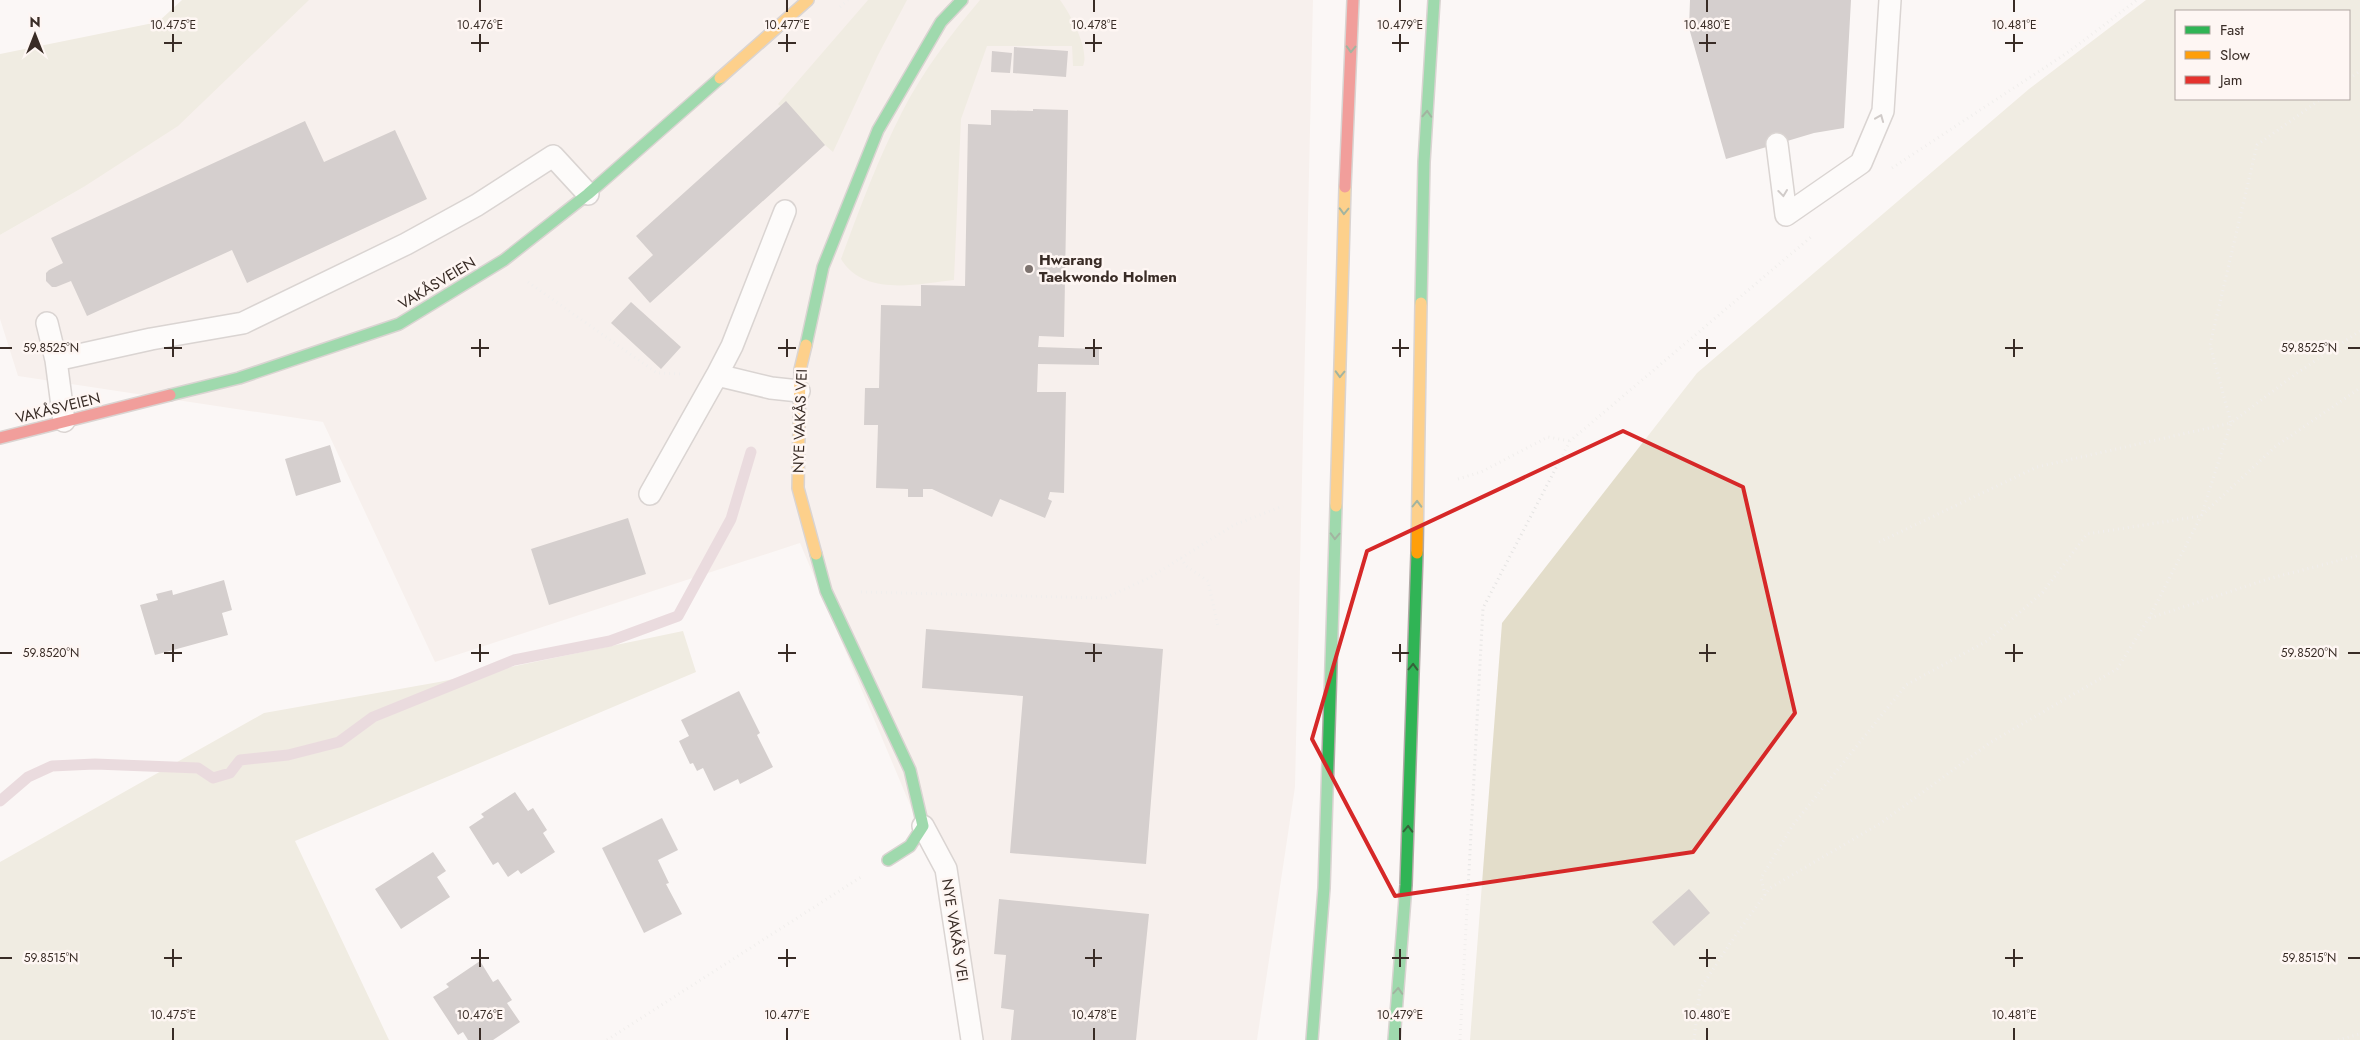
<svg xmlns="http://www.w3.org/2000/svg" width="2360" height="1040" font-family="Jost,sans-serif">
<rect width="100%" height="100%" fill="#fbf7f6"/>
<path fill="#f2e7e2" d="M296,0H1313L1295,787L1257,1040H965L937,869L800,543L435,662L323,422L18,376L0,319V235L82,188Z"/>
<path fill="#e3ddca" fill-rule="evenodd" d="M182,0H309L178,126L82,188L0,235V54L158,22Z
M868,0H907L878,55L833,152L778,104Z
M980,0H1060C1070,13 1090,50 1083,66H1073L1072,46H987L961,119L954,280C918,284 864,297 841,259C859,210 878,159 902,112C923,71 951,34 980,0Z
M2146,0H2360V1040H1470L1502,623L1697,373L2029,89ZM2176,11H2349V99H2176Z
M683,631L696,672L295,841L389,1040H0V862L264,713L439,682Z"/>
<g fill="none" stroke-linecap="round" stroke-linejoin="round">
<path stroke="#d6b9c2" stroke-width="11" d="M0,801L28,777L52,766L95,764L198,768L213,778L230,773L240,760L288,755L339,742L373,717L514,660L610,641L678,616L731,519L751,452"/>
</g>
<path fill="#a79e9d" d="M1690,0H1851L1844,128L1814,133L1726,159L1689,28Z
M1014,47L1068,51L1066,77L1013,73Z
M992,51L1012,53L1010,73L991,72Z
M786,101L825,145L650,303L628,278L653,255L636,236Z
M1033,109L1068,110L1064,337L1039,336L1038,347L1099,349V365L1038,364L1037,392H1066L1064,493L1050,492L1048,499L1052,501L1045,518L1000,499L992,517L932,489H923V497H908V489L876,488L878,425H864L865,388H879L881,305L921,306V285L965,286L968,124L991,125V110L1033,111Z
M305,121L324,162L395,130L427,199L247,283L232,250L87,316L71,281L56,287H52L46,281V273L49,270L63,263L51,238Z
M631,302L681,347L661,369L611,323Z
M330,445L341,482L296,496L285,459Z
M628,518L646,574L549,605L531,549Z
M224,580L232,610L222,613L228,635L155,655L140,605L158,600L156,594L172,590L173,595Z
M926,629L1163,649L1146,864L1010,853L1023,696L922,688Z
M739,691L760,733L757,735L773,767L740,784L738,779L714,791L703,768L697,771L693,763L690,764L679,741L689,736L681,720Z
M515,792L528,811L533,808L547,830L543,833L555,852L521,874L518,870L508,877L498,862L493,865L469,827L484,817L481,814Z
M662,818L678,850L658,860L669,883L666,884L682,914L644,933L602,848Z
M433,852L446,871L437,877L450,897L401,929L375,889Z
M1689,889L1710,913L1674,946L1652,922Z
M999,899L1149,914L1136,1040H1011L1014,1010L1001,1008L1006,955L994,954Z
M480,961L493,982L498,979L512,1000L507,1003L520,1022L493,1040H468L463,1032L458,1035L433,997L449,987L446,984Z"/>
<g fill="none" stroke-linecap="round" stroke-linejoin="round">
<defs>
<path id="lane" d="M1777,144L1786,215L1861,163L1883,111L1890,0
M47,323L56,360L64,421
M56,360L151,339L243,323L406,244L477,205L553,156L588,194
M717,375L732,346L785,211
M650,494L717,375L771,388L799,391
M923,826L946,869L972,1040"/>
<path id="fast" d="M1421,303L1424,162L1434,0
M806,345L823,267L878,130L941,22L962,0
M170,395L239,378L399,324L504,260L588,194L720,78
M816,554L826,591L910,770L923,826L910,846L888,860
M1312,1040L1324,888L1336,506
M1394,1040L1406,885L1417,553"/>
<path id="slow" d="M720,78L808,0
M806,345L800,370L798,488L816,554
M1336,506L1345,187
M1417,553L1421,303"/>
<path id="jam" d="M1345,187L1353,0
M0,438L170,395"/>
</defs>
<use href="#lane" stroke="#b1a9a6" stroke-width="24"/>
<use href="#fast" stroke="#b1a9a6" stroke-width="14"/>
<use href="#slow" stroke="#b1a9a6" stroke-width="14"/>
<use href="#jam" stroke="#b1a9a6" stroke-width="14"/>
<path stroke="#e4e3e2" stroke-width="3" stroke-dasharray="1 4" stroke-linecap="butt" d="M840,7L848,0
M2349,79L2360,71
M1892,168L2067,53L2137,0
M528,282L657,373L683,374
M1458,479L1481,472L1548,437L1570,441
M1879,542L2037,467L2231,423L2210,345L2257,145L2321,99
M1181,558L1186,566L1208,581L1218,627
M861,592L1105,598L1149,578L1234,525L1283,506
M2150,618L2268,579L2360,555
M1765,895L1761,878L1793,825L1906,685L1987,641L2043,592L2087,534L2201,516L2276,446L2360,388
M607,1040L861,877
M1460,1040L1483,608L1570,441L1811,237
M1694,1040L1700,989L1735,936L1770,888L1881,823L1991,742L2117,669L2149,618L2201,516L2231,423L2297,373L2360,331
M2338,1040L2360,1034"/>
<use href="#lane" stroke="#fefefe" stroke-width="21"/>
<use href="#fast" stroke="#30b455" stroke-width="11"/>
<use href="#slow" stroke="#ff9f0a" stroke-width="11"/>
<use href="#jam" stroke="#e5322d" stroke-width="11"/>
</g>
<defs><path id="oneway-chevron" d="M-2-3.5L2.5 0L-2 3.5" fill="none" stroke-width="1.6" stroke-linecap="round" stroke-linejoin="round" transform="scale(1.25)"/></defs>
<g stroke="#356239">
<use href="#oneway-chevron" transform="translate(1351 49) rotate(92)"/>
<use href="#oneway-chevron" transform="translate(1427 114) rotate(-87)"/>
<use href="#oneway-chevron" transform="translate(1344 211) rotate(92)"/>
<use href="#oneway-chevron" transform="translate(1340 374) rotate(92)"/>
<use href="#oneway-chevron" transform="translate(1417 504) rotate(-89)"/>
<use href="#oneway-chevron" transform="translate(1335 536) rotate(92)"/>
<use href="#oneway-chevron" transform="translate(1413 667) rotate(-88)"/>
<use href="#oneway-chevron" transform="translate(1408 829) rotate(-88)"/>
<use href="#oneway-chevron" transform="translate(1398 991) rotate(-86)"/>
</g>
<g stroke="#9c9592">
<use href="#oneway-chevron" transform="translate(1880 118) rotate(-68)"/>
<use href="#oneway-chevron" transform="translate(1783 193) rotate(83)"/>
</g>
<path d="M0 0H2360V1040H0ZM1623,431L1743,487L1795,713L1693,852L1395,896L1312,739L1367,551Z" fill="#fbf7f6" fill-opacity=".55" fill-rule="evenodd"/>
<path fill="none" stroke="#d62828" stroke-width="4" stroke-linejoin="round" d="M1623,431L1743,487L1795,713L1693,852L1395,896L1312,739L1367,551Z"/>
<path fill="none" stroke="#392c26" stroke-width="2" d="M173,0V12M480,0V12M787,0V12M1094,0V12M1400,0V12M1707,0V12M2014,0V12M173,34V52M480,34V52M787,34V52M1094,34V52M1400,34V52M1707,34V52M2014,34V52M164,43H182M471,43H489M778,43H796M1085,43H1102M1392,43H1409M1699,43H1716M2005,43H2023M173,339V357M480,339V357M787,339V357M1094,339V357M1400,339V357M1707,339V357M2014,339V357M0,348H12M164,348H182M471,348H489M778,348H796M1085,348H1102M1392,348H1409M1699,348H1716M2005,348H2023M2348,348H2360M173,644V662M480,644V662M787,644V662M1094,644V662M1400,644V662M1707,644V662M2014,644V662M0,653H12M164,653H182M471,653H489M778,653H796M1085,653H1102M1392,653H1409M1699,653H1716M2005,653H2023M2348,653H2360M173,949V967M480,949V967M787,949V967M1094,949V967M1400,949V967M1707,949V967M2014,949V967M0,958H12M164,958H182M471,958H489M778,958H796M1085,958H1102M1392,958H1409M1699,958H1716M2005,958H2023M2348,958H2360M173,1028V1040M480,1028V1040M787,1028V1040M1094,1028V1040M1400,1028V1040M1707,1028V1040M2014,1028V1040"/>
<circle fill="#7d736f" stroke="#fef6f3" stroke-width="2" cx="1029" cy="269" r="5"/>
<g text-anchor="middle" stroke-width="5" stroke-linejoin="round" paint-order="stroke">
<g font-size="15" font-weight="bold" fill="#392c26" stroke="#fef6f3" text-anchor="start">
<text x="1039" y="265">Hwarang<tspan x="1039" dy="17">Taekwondo Holmen</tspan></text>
</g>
<g font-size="15" fill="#392c26" stroke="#fef6f3">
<text transform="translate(437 283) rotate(-31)" y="5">VAKÅSVEIEN</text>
<text transform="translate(58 408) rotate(-14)" y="5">VAKÅSVEIEN</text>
<text transform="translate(800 421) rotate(-88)" y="5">NYE VAKÅS VEI</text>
<text transform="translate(955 930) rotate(81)" y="5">NYE VAKÅS VEI</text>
</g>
</g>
<g font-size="12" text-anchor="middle" fill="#392c26" stroke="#fef6f3" stroke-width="5" stroke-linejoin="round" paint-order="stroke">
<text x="173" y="29">10.475°E</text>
<text x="480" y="29">10.476°E</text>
<text x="787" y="29">10.477°E</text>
<text x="1094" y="29">10.478°E</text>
<text x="1400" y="29">10.479°E</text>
<text x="1707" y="29">10.480°E</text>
<text x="2014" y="29">10.481°E</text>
<text x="51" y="352">59.8525°N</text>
<text x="2309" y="352">59.8525°N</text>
<text x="51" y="657">59.8520°N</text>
<text x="2309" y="657">59.8520°N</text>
<text x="51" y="962">59.8515°N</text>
<text x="2309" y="962">59.8515°N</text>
<text x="173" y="1019">10.475°E</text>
<text x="480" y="1019">10.476°E</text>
<text x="787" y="1019">10.477°E</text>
<text x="1094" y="1019">10.478°E</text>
<text x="1400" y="1019">10.479°E</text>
<text x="1707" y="1019">10.480°E</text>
<text x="2014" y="1019">10.481°E</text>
</g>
<rect x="2175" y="10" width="175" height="90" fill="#fef6f3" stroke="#afa5a1"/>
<rect x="2185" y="26" width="25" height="8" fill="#30b455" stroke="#afa5a1"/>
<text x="2220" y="35" font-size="15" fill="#392c26">Fast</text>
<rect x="2185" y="51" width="25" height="8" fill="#ff9f0a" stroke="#afa5a1"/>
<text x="2220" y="60" font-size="15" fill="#392c26">Slow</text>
<rect x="2185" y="76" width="25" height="8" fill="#e5322d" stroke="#afa5a1"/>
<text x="2220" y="85" font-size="15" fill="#392c26">Jam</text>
<g transform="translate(35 35)" stroke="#fef6f3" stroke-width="4" paint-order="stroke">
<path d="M0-4L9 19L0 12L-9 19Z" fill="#392c26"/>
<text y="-8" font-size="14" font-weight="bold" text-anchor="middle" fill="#392c26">N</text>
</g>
</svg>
